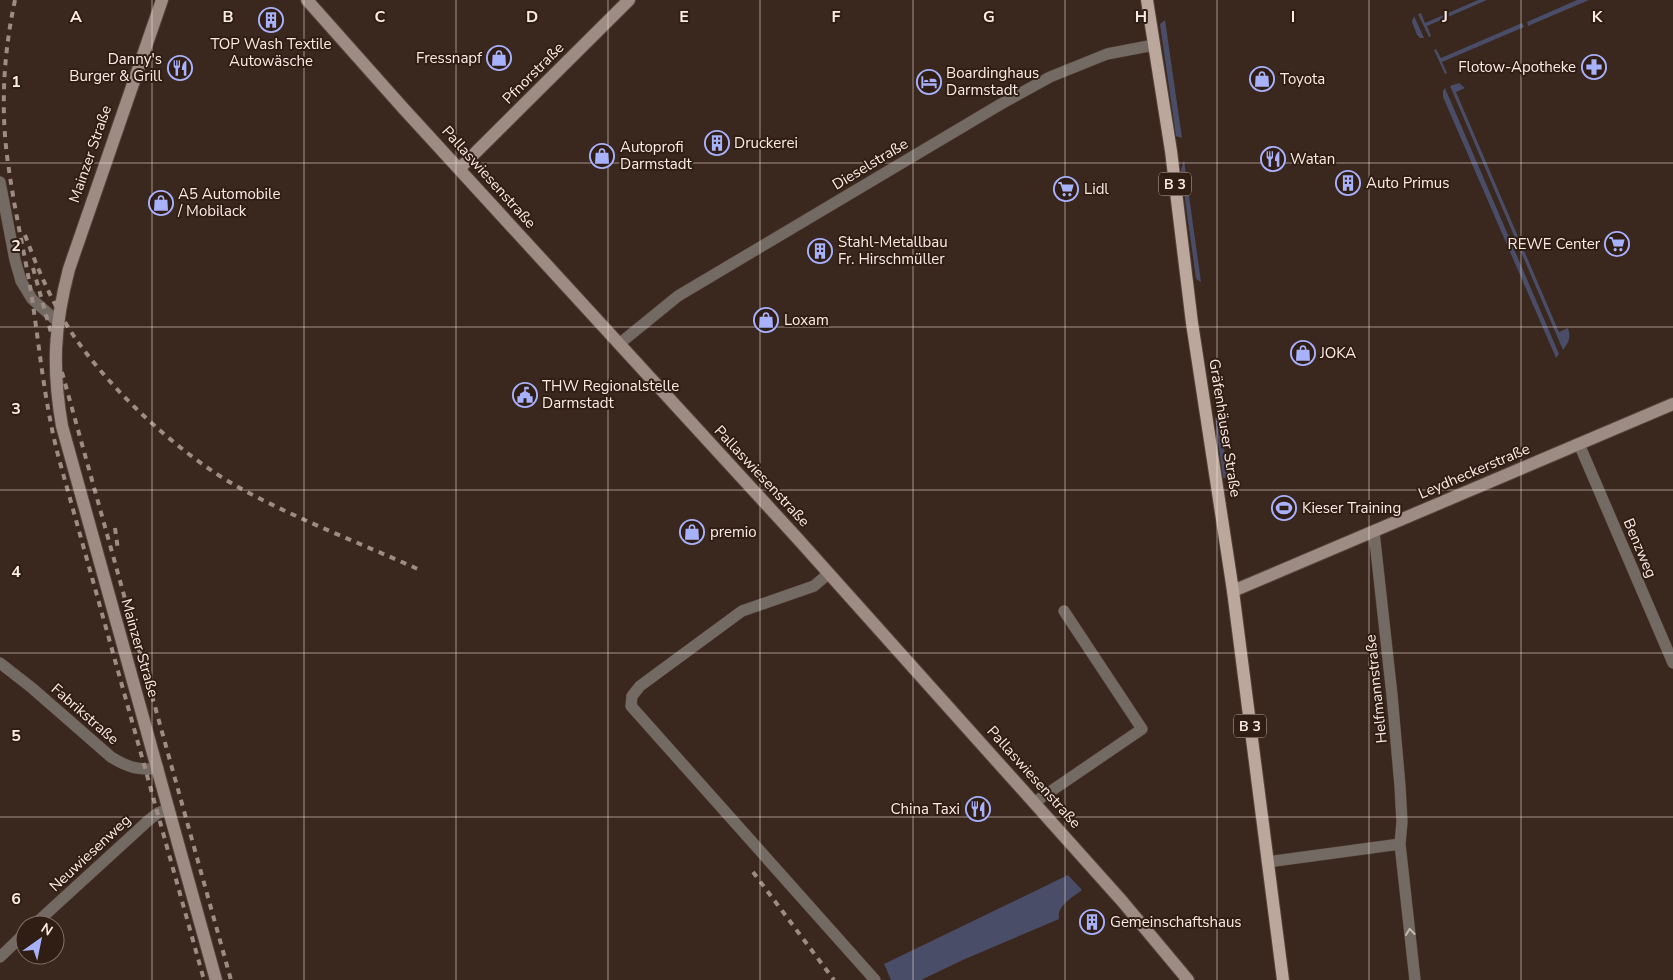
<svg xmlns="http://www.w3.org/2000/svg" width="1673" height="980" font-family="'Nunito Sans',sans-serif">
<rect width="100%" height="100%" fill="#3a271d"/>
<path fill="#494d68" d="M1478,0H1487L1427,26L1431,36L1429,37L1418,14L1421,13L1425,23Z
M1577,0H1589L1528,26L1527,22Z
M1414,16L1424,38H1420L1417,35L1412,22Z
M1165,20L1182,138L1176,136L1160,24Z
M1522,23L1524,27L1442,62L1447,73L1445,74L1434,50L1436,49L1441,58Z
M1459,83L1465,88L1456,92L1559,332L1568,328C1571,338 1569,342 1563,350L1450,86Z
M1445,88L1559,354L1556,358L1443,97V91Z
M1184,160L1201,282L1196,279L1181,170Z
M1220,417L1228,478H1223L1215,418Z
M1068,875L1082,890C1072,898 1057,905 1059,919L965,959L921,980H891L884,964Z"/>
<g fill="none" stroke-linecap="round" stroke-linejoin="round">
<defs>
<path id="street" d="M0,182L15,260L21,281L32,299L58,322
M619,344L678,296L1001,104L1050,77L1107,54L1154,45
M1579,444L1673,663
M1374,532L1392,695L1400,786L1402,822L1400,844L1415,980
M828,574L814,586L742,611L640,686L632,696L631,706L875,980
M0,663L32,688L111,757C127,767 139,771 158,768
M1035,802L1142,729L1064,611
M1267,862L1400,844
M34,925L150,819L158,813L169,809
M0,957L25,933"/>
<path id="secondary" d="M162,0L69,269C54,326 52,368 62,426L216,980
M307,0L403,108L798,539L968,729L1122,901L1188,980
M460,168L629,0
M1233,591L1673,404"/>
<path id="primary" d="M1147,0L1171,151L1192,323L1233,591L1283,980"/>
</defs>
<use href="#street" stroke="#554339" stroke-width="12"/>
<use href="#secondary" stroke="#554339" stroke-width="14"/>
<use href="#primary" stroke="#554339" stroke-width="14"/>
<use href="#street" stroke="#746a64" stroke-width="11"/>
<use href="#secondary" stroke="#9d8c84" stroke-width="12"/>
<use href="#primary" stroke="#bca79c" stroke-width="12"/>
<path stroke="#9c8c83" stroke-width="4" stroke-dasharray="6 6" stroke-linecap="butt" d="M15,0C3,56 0,113 9,170C15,213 25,255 32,298C40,352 45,406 59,459L204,980
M25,235C37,267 50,298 68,327C105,386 178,453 238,487C296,519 360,543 420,570
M33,268L231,980
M115,528L118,550
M753,872L834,980"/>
</g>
<defs><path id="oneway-chevron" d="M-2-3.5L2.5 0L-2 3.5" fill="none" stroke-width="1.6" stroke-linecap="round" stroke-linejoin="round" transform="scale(1.25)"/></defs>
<use stroke="#c4b8b1" href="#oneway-chevron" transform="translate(1410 932) rotate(-96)"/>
<path fill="none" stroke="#f9ece5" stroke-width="1" stroke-opacity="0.55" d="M152,0V980M304,0V980M456,0V980M608,0V980M760,0V980M913,0V980M1065,0V980M1217,0V980M1369,0V980M1521,0V980M0,163H1673M0,327H1673M0,490H1673M0,653H1673M0,817H1673"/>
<defs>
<symbol id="building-ring" viewBox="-11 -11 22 22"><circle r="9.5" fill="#301d13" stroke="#a7b1fc" stroke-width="1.5"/><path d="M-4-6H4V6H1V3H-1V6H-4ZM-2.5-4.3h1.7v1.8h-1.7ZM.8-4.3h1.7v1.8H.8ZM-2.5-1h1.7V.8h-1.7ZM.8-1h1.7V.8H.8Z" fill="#a7b1fc"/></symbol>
<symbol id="shop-ring" viewBox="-11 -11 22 22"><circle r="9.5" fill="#301d13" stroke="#a7b1fc" stroke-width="1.5"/><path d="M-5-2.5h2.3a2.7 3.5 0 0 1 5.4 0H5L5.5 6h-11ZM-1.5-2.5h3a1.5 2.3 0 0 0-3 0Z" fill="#a7b1fc"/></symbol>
<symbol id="pharmacy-ring" viewBox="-11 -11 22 22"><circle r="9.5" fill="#301d13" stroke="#a7b1fc" stroke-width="1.5"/><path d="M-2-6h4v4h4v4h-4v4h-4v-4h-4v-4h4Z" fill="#a7b1fc"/></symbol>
<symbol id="restaurant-ring" viewBox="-11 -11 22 22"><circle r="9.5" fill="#301d13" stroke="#a7b1fc" stroke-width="1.5"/><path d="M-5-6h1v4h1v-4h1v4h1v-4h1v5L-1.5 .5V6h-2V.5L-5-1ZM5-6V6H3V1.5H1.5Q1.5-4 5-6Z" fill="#a7b1fc"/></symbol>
<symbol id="hotel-ring" viewBox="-11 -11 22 22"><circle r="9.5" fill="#301d13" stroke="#a7b1fc" stroke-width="1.5"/><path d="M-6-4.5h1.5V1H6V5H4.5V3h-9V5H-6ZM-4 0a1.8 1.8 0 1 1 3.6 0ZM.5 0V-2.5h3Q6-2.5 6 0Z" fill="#a7b1fc"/></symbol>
<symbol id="supermarket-ring" viewBox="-11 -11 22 22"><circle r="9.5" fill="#301d13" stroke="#a7b1fc" stroke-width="1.5"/><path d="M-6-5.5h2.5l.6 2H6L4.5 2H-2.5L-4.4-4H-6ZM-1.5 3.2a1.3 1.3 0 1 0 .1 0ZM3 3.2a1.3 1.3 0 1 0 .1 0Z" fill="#a7b1fc"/></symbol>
<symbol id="civic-ring" viewBox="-11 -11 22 22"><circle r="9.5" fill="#301d13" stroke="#a7b1fc" stroke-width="1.5"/><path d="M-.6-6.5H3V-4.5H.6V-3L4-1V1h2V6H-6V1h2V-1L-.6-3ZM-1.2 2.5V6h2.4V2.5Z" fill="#a7b1fc"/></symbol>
<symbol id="stadium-ring" viewBox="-11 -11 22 22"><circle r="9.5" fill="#301d13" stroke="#a7b1fc" stroke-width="1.5"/><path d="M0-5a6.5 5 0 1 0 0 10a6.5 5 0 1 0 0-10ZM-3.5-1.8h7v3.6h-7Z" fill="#a7b1fc"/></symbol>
</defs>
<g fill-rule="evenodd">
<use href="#building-ring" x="257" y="6" width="28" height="28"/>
<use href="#shop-ring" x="485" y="44" width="28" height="28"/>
<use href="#pharmacy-ring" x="1580" y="53" width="28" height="28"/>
<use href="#restaurant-ring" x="166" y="54" width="28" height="28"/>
<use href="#shop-ring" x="1248" y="65" width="28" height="28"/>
<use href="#hotel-ring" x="915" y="68" width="28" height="28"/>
<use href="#building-ring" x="703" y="129" width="28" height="28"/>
<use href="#shop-ring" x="588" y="142" width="28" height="28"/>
<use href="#restaurant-ring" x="1259" y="145" width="28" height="28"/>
<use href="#building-ring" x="1334" y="169" width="28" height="28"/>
<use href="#supermarket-ring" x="1052" y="175" width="28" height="28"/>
<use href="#shop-ring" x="147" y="189" width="28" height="28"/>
<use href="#supermarket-ring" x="1603" y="230" width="28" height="28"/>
<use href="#building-ring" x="806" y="237" width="28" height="28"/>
<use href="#shop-ring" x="752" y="306" width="28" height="28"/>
<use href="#shop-ring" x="1289" y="339" width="28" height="28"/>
<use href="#civic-ring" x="511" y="381" width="28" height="28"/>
<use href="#stadium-ring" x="1270" y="494" width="28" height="28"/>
<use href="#shop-ring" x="678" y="518" width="28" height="28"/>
<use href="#restaurant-ring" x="964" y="795" width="28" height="28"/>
<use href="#building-ring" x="1078" y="908" width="28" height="28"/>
</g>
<g text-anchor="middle" stroke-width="4" stroke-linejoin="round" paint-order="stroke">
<g fill="#301d13" stroke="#bdaea6" stroke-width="1">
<rect x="1159" y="172.5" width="32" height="23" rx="4"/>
<rect x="1234" y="714.5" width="32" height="23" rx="4"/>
</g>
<g font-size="14" font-weight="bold" fill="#f9ece5">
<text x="1175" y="189">B 3</text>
<text x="1250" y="731">B 3</text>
</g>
<g font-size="15" fill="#f9ece5" stroke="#301d13" text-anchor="start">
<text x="271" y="49" text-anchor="middle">TOP Wash Textile<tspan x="271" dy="17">Autowäsche</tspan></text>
<text x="482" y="63" text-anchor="end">Fressnapf</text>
<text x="162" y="64" text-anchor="end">Danny's<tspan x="162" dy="17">Burger &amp; Grill</tspan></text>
<text x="1576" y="72" text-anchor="end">Flotow-Apotheke</text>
<text x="946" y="78">Boardinghaus<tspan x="946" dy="17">Darmstadt</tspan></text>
<text x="1280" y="84">Toyota</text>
<text x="734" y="148">Druckerei</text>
<text x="620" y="152">Autoprofi<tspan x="620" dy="17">Darmstadt</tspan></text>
<text x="1290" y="164">Watan</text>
<text x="1366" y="188">Auto Primus</text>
<text x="1084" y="194">Lidl</text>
<text x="178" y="199">A5 Automobile<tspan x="178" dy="17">/ Mobilack</tspan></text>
<text x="838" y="247">Stahl-Metallbau<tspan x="838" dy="17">Fr. Hirschmüller</tspan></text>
<text x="1600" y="249" text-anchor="end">REWE Center</text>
<text x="784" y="325">Loxam</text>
<text x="1320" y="358">JOKA</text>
<text x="542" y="391">THW Regionalstelle<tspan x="542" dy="17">Darmstadt</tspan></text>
<text x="1302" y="513">Kieser Training</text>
<text x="710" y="537">premio</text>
<text x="960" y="814" text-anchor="end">China Taxi</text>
<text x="1110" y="927">Gemeinschaftshaus</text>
</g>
<g font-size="15" fill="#f9ece5" stroke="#301d13">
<text transform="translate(533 73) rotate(-45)" y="5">Pfnorstraße</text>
<text transform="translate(90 154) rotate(-71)" y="5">Mainzer Straße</text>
<text transform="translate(870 164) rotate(-31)" y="5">Dieselstraße</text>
<text transform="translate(489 177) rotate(48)" y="5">Pallaswiesenstraße</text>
<text transform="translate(1225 428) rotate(81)" y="5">Gräfenhäuser Straße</text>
<text transform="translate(1474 471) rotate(-23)" y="5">Leydheckerstraße</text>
<text transform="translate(762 476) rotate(47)" y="5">Pallaswiesenstraße</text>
<text transform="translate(1640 548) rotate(67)" y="5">Benzweg</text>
<text transform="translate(140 648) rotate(74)" y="5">Mainzer Straße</text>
<text transform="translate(1376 689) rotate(-96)" y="5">Helfmannstraße</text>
<text transform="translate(85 714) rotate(41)" y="5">Fabrikstraße</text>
<text transform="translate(1034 777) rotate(48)" y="5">Pallaswiesenstraße</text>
<text transform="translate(90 853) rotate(-43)" y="5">Neuwiesenweg</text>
</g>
</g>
<g font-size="16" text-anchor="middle" font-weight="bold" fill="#f9ece5" stroke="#301d13" stroke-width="4" stroke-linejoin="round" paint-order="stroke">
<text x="76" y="22">A</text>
<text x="228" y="22">B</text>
<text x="380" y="22">C</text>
<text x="532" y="22">D</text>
<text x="684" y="22">E</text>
<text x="836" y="22">F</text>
<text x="989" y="22">G</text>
<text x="1141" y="22">H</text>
<text x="1293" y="22">I</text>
<text x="1445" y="22">J</text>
<text x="1597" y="22">K</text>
<text x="16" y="87">1</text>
<text x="16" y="251">2</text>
<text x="16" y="414">3</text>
<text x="16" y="577">4</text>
<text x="16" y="741">5</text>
<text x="16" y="904">6</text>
</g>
<g transform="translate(40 940) rotate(33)"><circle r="24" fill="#301d13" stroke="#807067"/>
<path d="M0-4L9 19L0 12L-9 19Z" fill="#a7b1fc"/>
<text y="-8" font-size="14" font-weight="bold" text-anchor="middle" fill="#f9ece5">N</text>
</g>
</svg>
